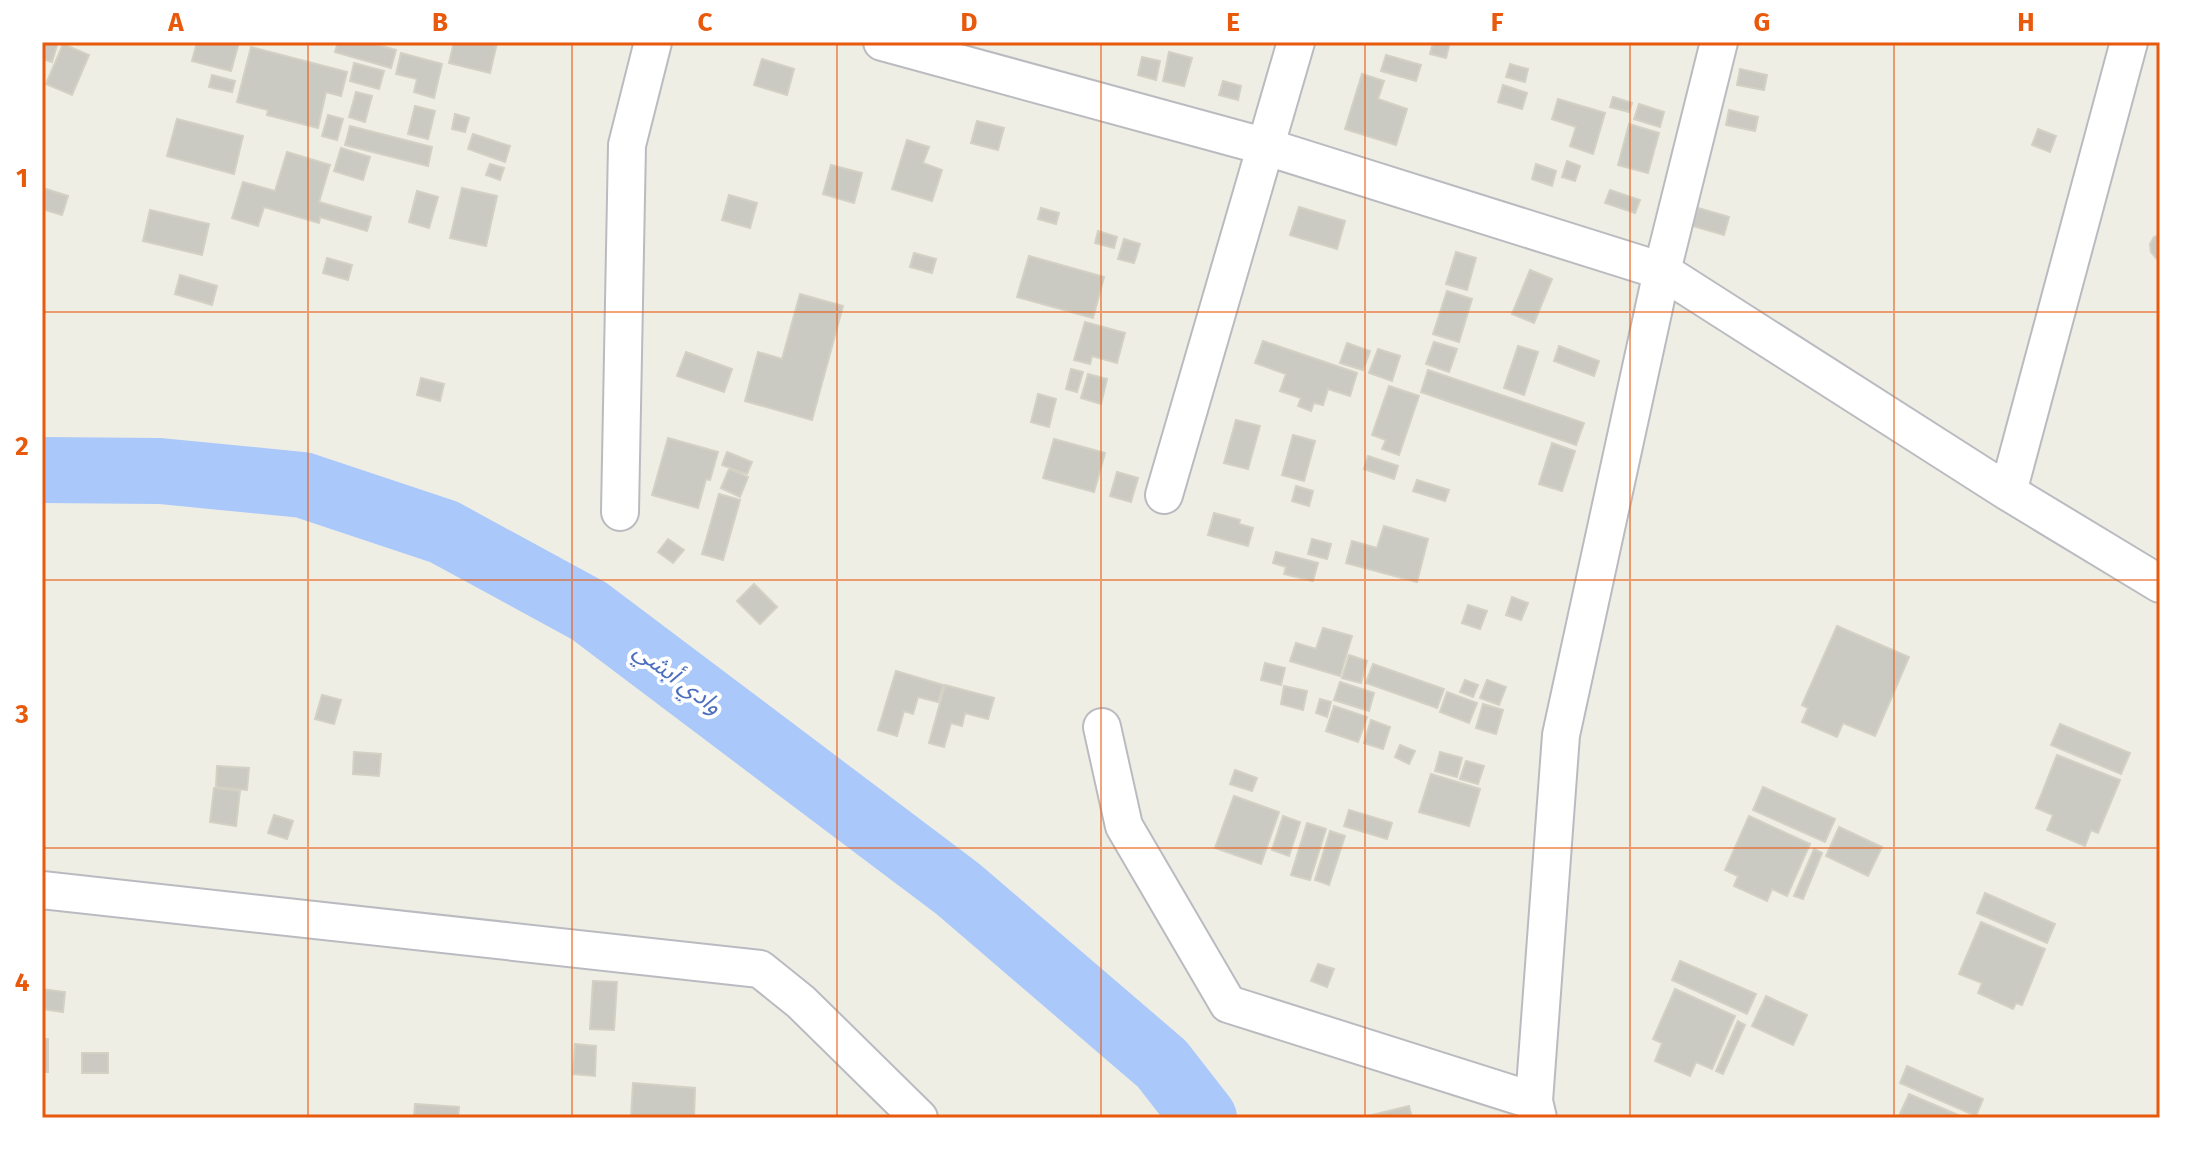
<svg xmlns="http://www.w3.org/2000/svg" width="2202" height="1160" font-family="'Fira Sans','Noto Sans Arabic',sans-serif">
<rect width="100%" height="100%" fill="#eeeee5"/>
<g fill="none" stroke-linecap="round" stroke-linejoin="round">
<path stroke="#aac8fa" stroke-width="66" d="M42,470L160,471L303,485L444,532L589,611L958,889L1162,1064L1204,1118"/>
</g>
<path fill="#cac9c2" stroke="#d3d1c4" stroke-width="2" d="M42,42H58L52,62L42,59Z
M197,42H239L231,71L192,61Z
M338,42H367L396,50L391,68L335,52Z
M454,42L497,43L490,73L449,63Z
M1433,42H1450L1446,58L1430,54Z
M63,44L89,55L72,95L46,84Z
M251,47L347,72L341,96L326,92L318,128L267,115L268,110L237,102Z
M1169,52L1192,58L1184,86L1163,81Z
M401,53L442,64L434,98L414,92L417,79L396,74Z
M1386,55L1421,65L1416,81L1381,71Z
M1142,57L1160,61L1156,80L1138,75Z
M762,59L794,69L787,95L754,85Z
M354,63L384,71L379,89L350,81Z
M1510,64L1528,69L1525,82L1506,77Z
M1740,69L1767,75L1764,90L1737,85Z
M1362,74L1384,81L1378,99L1407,109L1396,145L1345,129Z
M212,75L235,81L232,92L209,87Z
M1223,81L1241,86L1238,100L1219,95Z
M1503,85L1527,93L1522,109L1498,102Z
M356,92L372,96L365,122L349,117Z
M1613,97L1632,103L1629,112L1610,107Z
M1558,99L1605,113L1593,154L1570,146L1576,127L1552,119Z
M1639,104L1664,112L1660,127L1634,119Z
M415,106L435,111L428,139L408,134Z
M1729,110L1758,117L1755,131L1726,125Z
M455,114L469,118L465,132L452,129Z
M328,115L343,119L337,140L322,136Z
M177,119L243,136L234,174L167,156Z
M977,121L1004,128L998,150L971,143Z
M1629,124L1659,133L1648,173L1618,165Z
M350,126L432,147L428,166L345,145Z
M2038,129L2056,136L2050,152L2032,145Z
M473,134L510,146L505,162L468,149Z
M907,140L929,147L923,163L942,170L932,201L892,189Z
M341,148L370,157L363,180L334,171Z
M287,152L330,165L319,202L371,217L367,231L320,217L319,223L264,207L258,226L232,218L243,182L275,191Z
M1567,161L1580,166L1575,181L1562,177Z
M490,164L504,168L500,180L486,175Z
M1536,164L1556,171L1552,186L1532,179Z
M831,165L862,173L854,203L823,194Z
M43,188L68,196L62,215L42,209Z
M462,188L497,196L486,246L450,238Z
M1610,190L1640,200L1635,213L1605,203Z
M417,191L438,197L429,228L409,222Z
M729,195L757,203L750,228L722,220Z
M1299,207L1345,221L1337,249L1290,235Z
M1041,208L1059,213L1056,224L1038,219Z
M1698,208L1729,217L1724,235L1693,226Z
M150,210L209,224L202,255L143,241Z
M1098,231L1117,237L1114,248L1095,243Z
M2160,235V259L2156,258L2151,252L2150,244L2154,237Z
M1124,239L1140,244L1134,263L1118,259Z
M1456,252L1476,258L1467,290L1446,284Z
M914,253L936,259L932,273L910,267Z
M1029,256L1104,277L1093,318L1017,297Z
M327,258L352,265L348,280L323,273Z
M1530,270L1552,279L1534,323L1512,314Z
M180,275L217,286L212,305L175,294Z
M1447,291L1472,299L1459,342L1433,334Z
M800,294L843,306L812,420L745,401L758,352L782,359Z
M1085,322L1125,333L1117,363L1092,356L1090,364L1074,360Z
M1263,341L1357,373L1350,396L1328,389L1323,405L1314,403L1311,411L1298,406L1301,398L1280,391L1286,374L1255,363Z
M1434,342L1457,349L1449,372L1426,364Z
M1347,343L1370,351L1363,370L1340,363Z
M1518,346L1538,352L1524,395L1504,388Z
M1559,346L1599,361L1594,376L1554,361Z
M1378,349L1400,356L1392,381L1369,373Z
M686,352L732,369L724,392L677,376Z
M1071,369L1083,372L1077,392L1066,389Z
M1428,370L1584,423L1576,445L1421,392Z
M1088,374L1107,379L1101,404L1081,398Z
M421,378L444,384L440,401L417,395Z
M1389,386L1419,396L1399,455L1382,449L1386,440L1372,435Z
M1038,394L1056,399L1049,427L1031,422Z
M1236,420L1260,426L1248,469L1224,463Z
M1293,435L1315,441L1304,481L1282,475Z
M668,438L718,452L710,480L706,479L698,508L652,495Z
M1054,439L1105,453L1094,492L1043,478Z
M1552,443L1575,451L1562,491L1539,484Z
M727,452L752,462L747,474L722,465Z
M1368,456L1398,466L1394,479L1364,469Z
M729,469L748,477L740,497L721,488Z
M1117,472L1138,478L1131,502L1110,496Z
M1417,480L1449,490L1445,501L1413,491Z
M1296,486L1313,491L1309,506L1292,501Z
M719,494L740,500L723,560L702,554Z
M1214,513L1240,520L1239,524L1253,528L1248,546L1208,535Z
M1384,526L1428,539L1417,582L1346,563L1352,541L1377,548Z
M668,539L684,550L673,563L658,552Z
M1312,539L1331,544L1327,559L1308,554Z
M1276,552L1318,563L1313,581L1284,574L1286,567L1273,563Z
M754,584L777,607L760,624L737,601Z
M1512,597L1528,603L1521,620L1506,615Z
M1468,605L1487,611L1480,629L1462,623Z
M1837,626L1909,657L1875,736L1843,723L1837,737L1802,722L1808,708L1802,705Z
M1323,628L1352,636L1340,676L1290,661L1296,643L1316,649Z
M1349,655L1367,661L1361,683L1342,678Z
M1265,663L1285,668L1281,685L1261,680Z
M1373,664L1444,689L1437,708L1366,683Z
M896,671L943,685L938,702L918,697L913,714L904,711L897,736L878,730Z
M1465,680L1478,685L1473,697L1460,692Z
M1487,680L1506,687L1499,705L1480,698Z
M1340,682L1374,693L1369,711L1334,700Z
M945,685L994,698L988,719L965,713L962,726L951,723L944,747L929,743Z
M1284,686L1307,691L1303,710L1281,704Z
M1447,692L1477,703L1469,723L1440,712Z
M322,695L341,700L334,724L315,719Z
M1320,699L1331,702L1327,717L1316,713Z
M1483,704L1503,710L1496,734L1476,728Z
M1334,706L1367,717L1358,742L1326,731Z
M1371,720L1390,727L1383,749L1364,743Z
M2060,724L2130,753L2121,774L2051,745Z
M1400,745L1415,751L1409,764L1395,757Z
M354,752L381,754L379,776L353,774Z
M1440,752L1462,758L1457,777L1435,771Z
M2057,755L2120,780L2098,833L2091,830L2085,846L2047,830L2053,815L2036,808Z
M1466,761L1484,766L1478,784L1460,779Z
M217,766L249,768L247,790L216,787Z
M1235,770L1257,778L1252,791L1230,784Z
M1431,774L1480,789L1469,826L1419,812Z
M1763,787L1835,819L1825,842L1753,810Z
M214,788L240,791L236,826L210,822Z
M1234,796L1279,812L1261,864L1215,848Z
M1349,810L1392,823L1387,839L1344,826Z
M274,815L293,821L287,839L268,833Z
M1283,816L1300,822L1289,856L1272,850Z
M1749,816L1810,844L1787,896L1772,889L1767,901L1734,886L1738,876L1725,870Z
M1307,823L1326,829L1310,880L1291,875Z
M1839,827L1882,847L1868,876L1826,856Z
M1330,831L1345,836L1329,885L1315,880Z
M1814,849L1822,853L1803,899L1794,896Z
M1985,893L2055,924L2047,943L1977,913Z
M1981,922L2045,949L2022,1005L2016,1003L2013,1009L1978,993L1982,983L1959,974Z
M1680,961L1756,994L1747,1014L1672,980Z
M1318,964L1334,969L1327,987L1311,981Z
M593,981L617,982L614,1030L590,1029Z
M42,989L65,992L63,1012L42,1009Z
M1675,989L1735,1016L1712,1069L1696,1062L1690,1076L1655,1061L1662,1043L1653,1039Z
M1766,996L1807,1015L1793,1045L1752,1026Z
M1738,1021L1745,1025L1723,1074L1716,1071Z
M42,1039H48V1072H42Z
M575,1044L596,1046L595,1076L573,1074Z
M82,1053H108V1073H82Z
M1907,1066L1983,1099L1976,1116L1900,1083Z
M633,1083L695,1088L694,1118H631Z
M1909,1094L1965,1118H1898Z
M415,1104L459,1107L458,1118H414Z
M1409,1106L1412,1118H1360Z"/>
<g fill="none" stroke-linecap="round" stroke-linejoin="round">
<defs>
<path id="street" d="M882,42L1267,147L1662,271L2008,492L2160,584
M2008,492L2129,42
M1164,495L1296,42
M620,512L627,145L653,42
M1102,727L1124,826L1228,1004L1534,1101
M42,890L760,969L801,1002L919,1118
M1538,1118L1534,1101L1561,735L1662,271L1719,42"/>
</defs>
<use href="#street" stroke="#babbc0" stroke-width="40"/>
<use href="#street" stroke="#fff" stroke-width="36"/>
</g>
<path fill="none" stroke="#e8590c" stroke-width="2" stroke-opacity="0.55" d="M308,42V1118M572,42V1118M837,42V1118M1101,42V1118M1365,42V1118M1630,42V1118M1894,42V1118M42,312H2160M42,580H2160M42,848H2160"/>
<g text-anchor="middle" stroke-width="8" stroke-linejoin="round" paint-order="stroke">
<g font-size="24" font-style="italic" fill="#4d6fbd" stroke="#fff">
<text transform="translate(678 678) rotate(37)" y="8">وادي أبشي</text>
</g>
</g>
<rect width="2202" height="1160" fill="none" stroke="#ffffff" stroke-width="88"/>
<rect x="44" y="44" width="2114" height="1072" fill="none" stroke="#e8590c" stroke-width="3"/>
<g font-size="26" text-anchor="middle" font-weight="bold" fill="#e8590c">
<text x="176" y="31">A</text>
<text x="440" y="31">B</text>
<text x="705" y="31">C</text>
<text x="969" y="31">D</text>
<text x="1233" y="31">E</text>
<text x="1497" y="31">F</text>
<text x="1762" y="31">G</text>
<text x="2026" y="31">H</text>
<text x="22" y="187">1</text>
<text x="22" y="455">2</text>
<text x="22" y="723">3</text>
<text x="22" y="991">4</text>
</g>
</svg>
